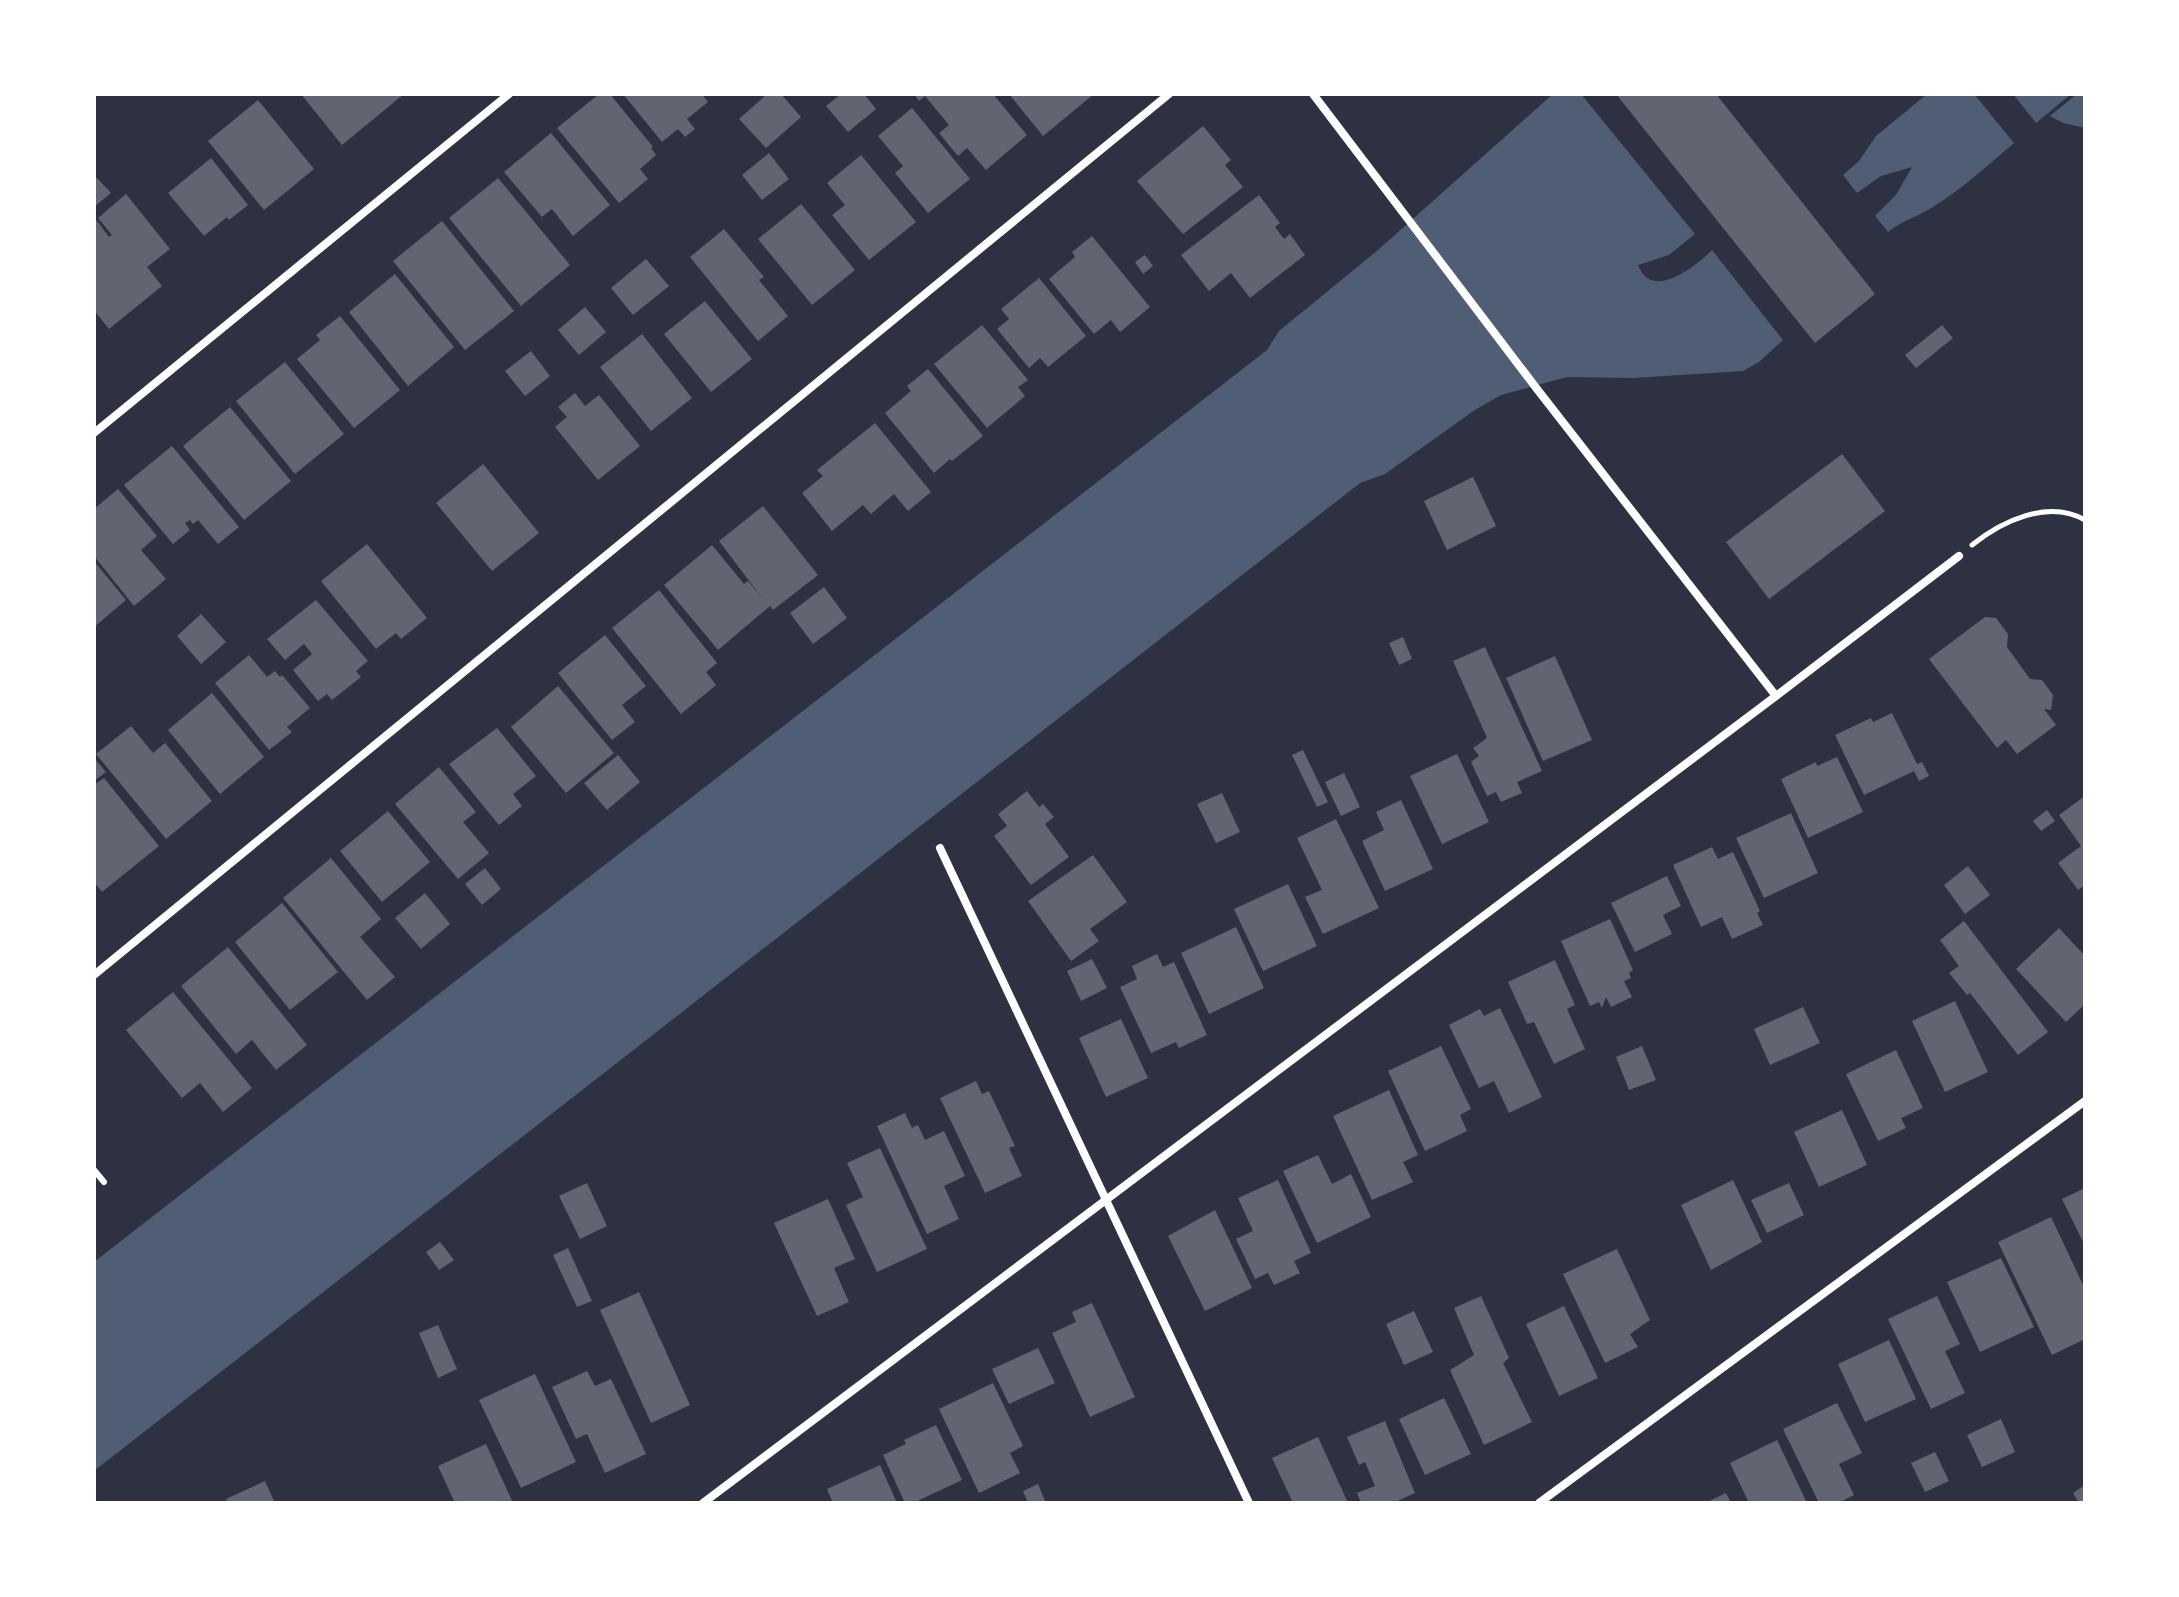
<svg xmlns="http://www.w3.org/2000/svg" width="2179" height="1597" font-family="'PT Serif',serif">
<rect width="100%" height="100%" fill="#2d3142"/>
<path fill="#4f5d75" d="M1553,94H1581L1695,234L1669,255L1638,265C1652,302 1696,266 1712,250L1783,340L1759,362L1743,371L1634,378L1567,377L1501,395L1475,410L1385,474L1360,483L94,1471V1262L1267,350L1279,331L1378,250Z
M1927,94H1974L2014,143C1988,165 1962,189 1933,207C1917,217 1903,220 1888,232L1875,216L1896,195L1912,167L1881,176L1857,193L1843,175L1859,161L1876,136Z
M2013,94H2071L2036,123Z
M2077,94H2085V128L2063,123L2050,116Z"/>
<path fill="#626471" d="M301,94H404L342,145Z
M599,94H610L653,147L651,148L656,155L640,169L648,179L619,203L557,128Z
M623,94H702L708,102L687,119L695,129L685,137L678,129L662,142Z
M767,94H781L801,117L766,148L739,119Z
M841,94H864L876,109L848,132L826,106Z
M914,94H993L1027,135L986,170L967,148L958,156L939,133L949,125L925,96L919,101Z
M1009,94H1094L1043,136Z
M1616,94H1716L1875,294L1815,343Z
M258,100L314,169L264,210L208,141Z
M912,108L970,179L928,213L895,173L903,166L878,136Z
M1203,126L1231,160L1225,165L1243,187L1183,234L1137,181Z
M551,133L610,205L573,236L552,209L542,217L504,172Z
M769,153L789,179L762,200L742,175Z
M861,155L916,222L869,260L832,215L845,205L827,183Z
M211,158L248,205L229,220L227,217L204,236L168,193Z
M97,178L111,193L94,207V180Z
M498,178L570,265L521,306L449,218Z
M126,194L170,249L147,267L162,286L109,329L94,310V217L109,237L112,235L98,218Z
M1259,195L1280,223L1275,227L1284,239L1290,234L1305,255L1250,298L1231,273L1209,291L1181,255Z
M801,204L855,270L812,305L758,239Z
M442,221L514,311L465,350L393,261Z
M724,229L764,277L759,280L788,316L758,341L690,257Z
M1092,236L1150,307L1120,332L1111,320L1094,334L1049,279L1075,257L1072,252Z
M1145,255L1153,266L1143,274L1135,262Z
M646,259L669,286L633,315L611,288Z
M395,274L454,347L408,386L349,312Z
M1039,278L1086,336L1048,367L1040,358L1029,368L997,329L1009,319L1001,309Z
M705,301L752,359L711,392L664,334Z
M585,307L606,332L579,355L558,330Z
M340,316L400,390L354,428L297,359L320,340L316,335Z
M982,325L1028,380L1018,387L1025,396L987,428L934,364Z
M1942,325L1953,338L1916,368L1905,355Z
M642,334L692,398L651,431L600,367Z
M531,351L550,376L525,396L505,371Z
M285,362L344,434L295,474L236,401Z
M928,369L983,436L952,461L950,459L934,473L885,413L911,391L907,386Z
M575,393L585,406L599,395L640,446L598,480L555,427L567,417L558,407Z
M230,407L291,481L244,520L183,446Z
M875,423L931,492L908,511L894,494L871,514L863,505L832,531L802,493L823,476L817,470Z
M172,446L239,527L218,544L198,520L193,524L190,520L185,523L190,530L173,544L124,485Z
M1842,454L1885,511L1769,599L1726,542Z
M483,464L539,533L492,571L436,503Z
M1473,477L1496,526L1447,550L1424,501Z
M118,489L157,536L141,550L166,579L134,606L94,556V509Z
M763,506L818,575L773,610L770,606L718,650L664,585L712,545L744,584L748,581L762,598L719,541Z
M367,544L427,618L401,639L396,633L376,649L321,581Z
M94,561L126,600L94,627Z
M824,587L847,618L813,644L790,613Z
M659,590L717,663L706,672L716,685L681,714L612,628Z
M316,600L368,661L356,671L361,677L332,700L327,694L318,701L293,670L312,654L304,644L285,660L267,639Z
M201,614L226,642L201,664L177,636Z
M1985,617L1996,618L2008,634L2007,647L2030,679L2042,680L2053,695L2051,710L2044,709L2056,725L2017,754L2006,740L1997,748L1929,659Z
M605,635L646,686L622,705L635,722L612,740L558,673Z
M1403,637L1412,659L1399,665L1389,643Z
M1485,647L1542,771L1517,782L1522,793L1501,802L1496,792L1487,796L1471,762L1479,756L1473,748L1487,738L1453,661Z
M249,655L267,677L275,671L280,677L282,675L310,708L287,727L292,732L269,750L215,683Z
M1555,656L1592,740L1543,761L1506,678Z
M558,686L614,753L566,793L511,727Z
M212,693L264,757L220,794L168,730Z
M1892,713L1917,764L1922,762L1929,776L1919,781L1914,771L1864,795L1835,735L1871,718L1873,722Z
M131,726L153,753L165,743L212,801L166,839L96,754Z
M497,728L536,776L513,794L522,806L499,825L449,764Z
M1303,750L1328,802L1317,807L1292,755Z
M1457,754L1489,822L1442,844L1410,776Z
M618,755L640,782L607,810L584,783Z
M1837,757L1863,812L1808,838L1781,779L1816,762L1817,766Z
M94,758L106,772L94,781Z
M439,767L476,812L463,822L489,853L458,879L395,804Z
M1344,773L1360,807L1341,816L1325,782Z
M104,778L159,846L102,892L94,882V785Z
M1027,791L1039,807L1043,804L1054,817L1045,824L1069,857L1031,885L994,836L1007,826L998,814Z
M1222,793L1240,832L1216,843L1197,804Z
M2085,796V885L2078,890L2058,863L2081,846L2059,815Z
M1401,800L1433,869L1385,891L1362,841L1384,830L1376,812Z
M2047,810L2055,821L2041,831L2033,821Z
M388,811L430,862L382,902L340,851Z
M1791,813L1818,873L1764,898L1736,838Z
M1336,819L1379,908L1323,934L1305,897L1322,890L1297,838Z
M1712,847L1718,859L1733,852L1760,911L1757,913L1763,925L1732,939L1722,917L1701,927L1673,865Z
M1093,855L1127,902L1090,929L1099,941L1071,961L1028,901Z
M331,858L381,919L360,937L395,977L367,1000L283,898Z
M1968,866L1990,895L1965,914L1944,885Z
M485,868L501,889L482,905L465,884Z
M1667,876L1681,906L1663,915L1672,934L1635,952L1611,903Z
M1288,884L1317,946L1263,971L1234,909Z
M425,893L450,924L421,949L395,918Z
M282,903L338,972L290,1010L235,942Z
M1610,919L1633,970L1629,973L1631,978L1624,981L1632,997L1611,1007L1606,997L1602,1008L1599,1002L1590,1006L1561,941Z
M1964,921L2048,1032L2018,1055L1970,993L1967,995L1949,973L1959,966L1940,940Z
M1236,927L1264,988L1209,1014L1181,953Z
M2059,928L2085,956V1004L2066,1022L2016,969Z
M228,947L307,1045L276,1070L252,1040L236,1054L181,986Z
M1157,954L1163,967L1174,962L1207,1035L1179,1048L1176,1042L1151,1053L1120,987L1137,979L1132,966Z
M1092,959L1107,988L1081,1001L1067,971Z
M1555,960L1575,1005L1567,1009L1585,1049L1554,1064L1534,1022L1527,1024L1508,982Z
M173,992L252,1088L223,1112L200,1083L182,1098L126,1030Z
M1955,1001L1988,1072L1945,1092L1912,1021Z
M1803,1007L1820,1043L1770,1065L1754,1029Z
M1500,1008L1542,1097L1509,1113L1494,1081L1479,1088L1449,1025L1480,1009L1484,1016Z
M1121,1019L1148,1078L1106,1097L1079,1038Z
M1441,1046L1471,1109L1460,1115L1467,1131L1425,1151L1388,1071Z
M1642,1046L1656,1080L1629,1090L1616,1057Z
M1896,1050L1923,1108L1901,1118L1906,1128L1878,1141L1846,1074Z
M976,1081L982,1094L989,1091L1015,1146L1009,1148L1022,1176L985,1193L940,1098Z
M1389,1090L1418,1155L1403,1162L1413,1182L1372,1200L1333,1116Z
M1842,1110L1867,1165L1819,1187L1794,1132Z
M905,1113L912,1128L918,1125L925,1140L944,1131L965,1176L944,1186L959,1219L927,1234L877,1126Z
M880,1148L927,1249L877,1272L846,1205L863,1197L847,1163Z
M1318,1155L1332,1184L1351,1174L1371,1217L1317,1243L1283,1171Z
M1278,1180L1311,1253L1294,1261L1300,1273L1274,1285L1268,1273L1255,1279L1236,1239L1253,1231L1238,1198Z
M1733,1180L1762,1242L1711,1270L1681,1205Z
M587,1183L607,1226L580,1239L559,1196Z
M1789,1183L1804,1215L1767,1233L1751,1200Z
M2085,1188V1246L2062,1199Z
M828,1199L855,1259L834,1268L849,1302L817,1316L774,1223Z
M1215,1210L1252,1288L1205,1311L1168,1236Z
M2051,1217L2085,1289V1339L2052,1355L1998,1242Z
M440,1242L454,1260L439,1270L426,1252Z
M568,1248L592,1301L577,1307L553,1255Z
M1617,1249L1650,1320L1630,1334L1638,1347L1605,1363L1563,1274Z
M2001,1258L2034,1327L1980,1352L1947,1282Z
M639,1292L690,1405L651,1423L600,1310Z
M1481,1296L1509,1358L1503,1363L1532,1422L1484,1445L1450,1370L1474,1355L1454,1308Z
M1937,1296L1960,1344L1945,1351L1965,1393L1931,1409L1888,1319Z
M1092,1303L1135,1397L1090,1417L1052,1333L1076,1322L1072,1312Z
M1564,1306L1598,1378L1559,1396L1526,1324Z
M1414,1311L1433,1352L1404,1365L1386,1324Z
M438,1325L457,1369L438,1378L419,1333Z
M1889,1340L1916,1399L1865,1422L1838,1364Z
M1038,1348L1055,1383L1009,1404L992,1369Z
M587,1371L595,1386L611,1379L646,1454L605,1473L587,1434L576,1439L552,1387Z
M535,1374L576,1462L521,1488L479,1400Z
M993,1383L1023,1446L1010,1453L1020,1473L979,1493L939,1409Z
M1444,1398L1471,1454L1425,1475L1399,1419Z
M1837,1403L1862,1453L1839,1464L1854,1495L1838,1503H1819L1783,1429Z
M2001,1419L2015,1452L1982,1467L1967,1435Z
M1385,1421L1415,1493L1393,1503H1361L1357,1493L1375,1486L1365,1462L1359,1465L1347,1437Z
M936,1425L962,1480L913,1503H905L883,1455L906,1444L904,1440Z
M1318,1437L1348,1503H1293L1272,1458Z
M1777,1440L1807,1503H1749L1730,1463Z
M486,1444L513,1503H455L438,1466Z
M1935,1452L1949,1481L1925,1492L1911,1463Z
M880,1465L897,1503H833L827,1489Z
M265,1481L275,1503H228L226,1499Z
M1038,1484L1046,1503H1028L1023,1491Z
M2085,1485V1503H2079L2073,1493Z
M1726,1493L1731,1503H1705Z"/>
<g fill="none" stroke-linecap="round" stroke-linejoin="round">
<path stroke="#fff" stroke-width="5" d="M1972,545C2002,521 2048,499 2085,520"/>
<path stroke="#fff" stroke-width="6" d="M94,1170L104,1182"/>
<path stroke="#fff" stroke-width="8" d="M1313,94L1537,389L1776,696
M94,433L509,94
M940,848L1249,1503
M94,975L1169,94
M703,1503L1776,696L1959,556
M1539,1503L2085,1101"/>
</g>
<rect width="2179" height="1597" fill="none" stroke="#ffffff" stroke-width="192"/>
</svg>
